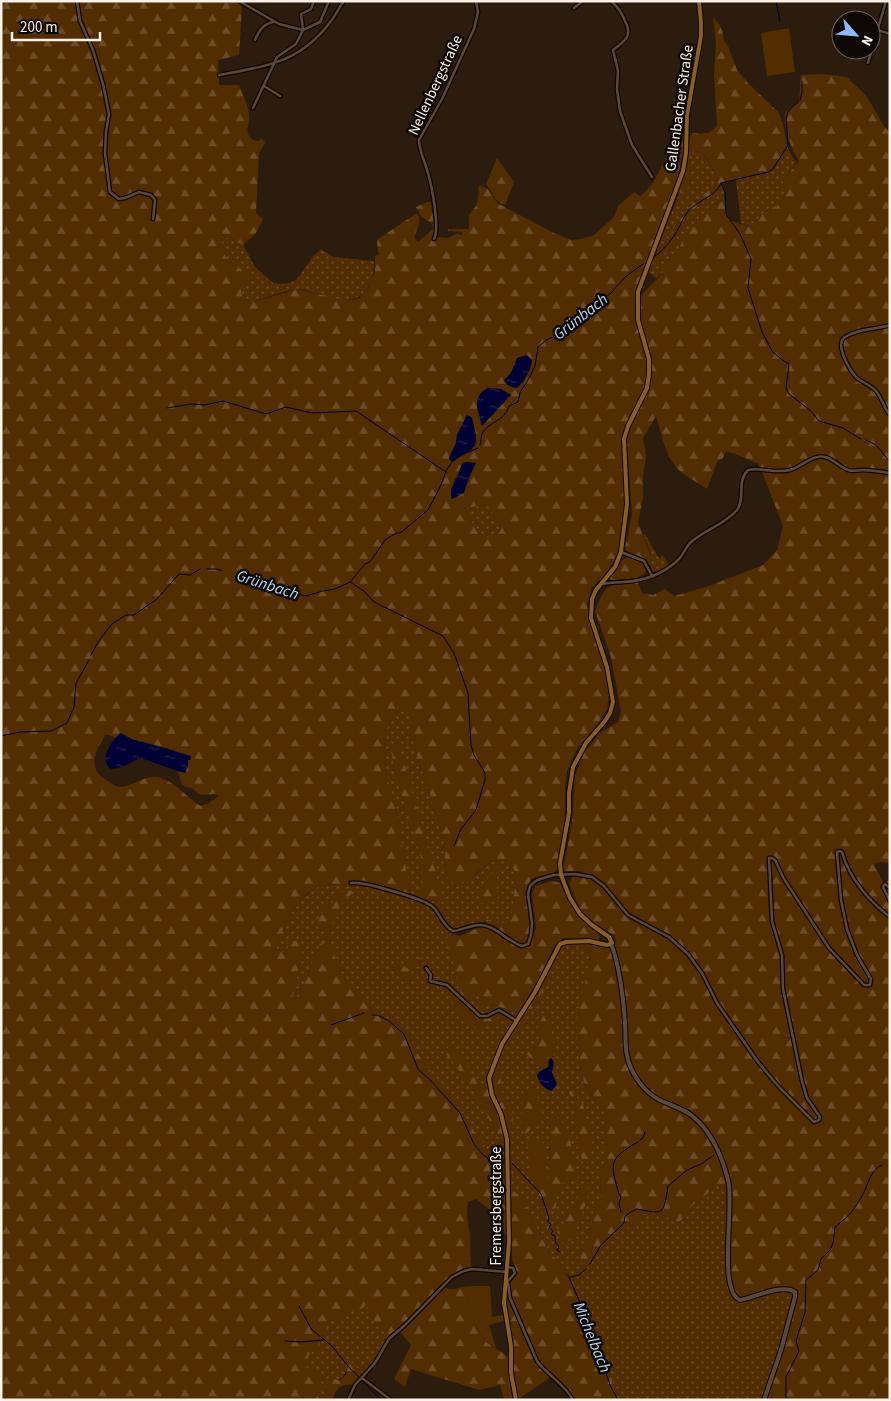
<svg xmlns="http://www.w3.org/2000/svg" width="891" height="1401" font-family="'Source Sans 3',sans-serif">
<defs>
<pattern id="grass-dots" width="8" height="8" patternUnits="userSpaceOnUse" patternTransform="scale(1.25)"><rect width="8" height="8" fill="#522d02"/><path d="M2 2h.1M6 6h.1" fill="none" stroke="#6c4c27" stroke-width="1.8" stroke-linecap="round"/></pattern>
<pattern id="forest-firs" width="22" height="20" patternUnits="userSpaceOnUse" patternTransform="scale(1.25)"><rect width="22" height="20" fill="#522d02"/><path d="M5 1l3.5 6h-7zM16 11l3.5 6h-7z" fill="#6c4c27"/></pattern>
<pattern id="water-ripples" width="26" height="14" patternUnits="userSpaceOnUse" patternTransform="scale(1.25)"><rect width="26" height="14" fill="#000034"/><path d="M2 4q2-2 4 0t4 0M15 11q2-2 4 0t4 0" fill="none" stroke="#262651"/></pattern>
</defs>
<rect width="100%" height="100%" fill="#2b1c0e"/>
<path fill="url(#grass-dots)" d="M787,146L793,158L797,162L783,180L785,197L777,206L764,212L758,227L755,228L741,223L736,180C767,172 771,176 787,146Z
M699,151C710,160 715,171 718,185L703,197L695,201L682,216L673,234L656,252L679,194L686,191L692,153Z
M723,186L725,198L700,217L666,270L656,278L648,272L651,263C673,257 676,230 690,214C699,205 712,192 723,186Z
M220,234L243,245L255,267L273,283C297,286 297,279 309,262C312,257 317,253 321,249L333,257L374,261C373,277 374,280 363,293C349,310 316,290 297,289C288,289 256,301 245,305L241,292L249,276L225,256Z
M487,504L502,528L493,541L479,533L463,509Z
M645,534L659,558L663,555L669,565L656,573V571L653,572L651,567L646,561L650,559L651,553L643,535Z
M397,707L413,719L410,733L442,832L447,878C454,878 464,879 471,877C478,875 483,866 490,863C502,856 514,862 517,876L511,921L507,925C484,914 468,928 447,938L477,995L490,1004L518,1013L521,1016L559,949L566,944L585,943L590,957L577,1020V1043L584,1084L605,1114L607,1156L600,1174L601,1196L594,1210L591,1233L579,1253L584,1264L625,1229L655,1211L679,1223L692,1206L717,1186L733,1190L730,1251L786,1289L793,1291L795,1297L764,1400H618L596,1327L564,1270L547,1248L520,1196L498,1179L485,1146L415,1050L409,1036L395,1022L373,1012L348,984L341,973L330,945L317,951L302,990L296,997L292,995L300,962L303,960L276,950C281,930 297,896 318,887C331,882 339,888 355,878L410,894L399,823L386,772L384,735Z
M366,1304L375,1324L392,1336L378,1358L362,1378L348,1364C345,1378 340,1381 327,1385L326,1400H314L317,1391L304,1367L307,1358L312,1352H319C319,1339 326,1330 329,1318Z"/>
<path fill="url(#forest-firs)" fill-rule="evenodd" d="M1,1H237L242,7L239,55L218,60L219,85H239C242,94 249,106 249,116C250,125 242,134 255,141H259L261,138L265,142L259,154L256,213L263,219L256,233L243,245L221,234L225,256L249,276L241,292L245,305L296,289L340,299L352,300L359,298L369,286L375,272V256L379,255L377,244L378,239L417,213C422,221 417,230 414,237L418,242L433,229L432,224L421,216L416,207L427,202H431L435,237L448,238L456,234L462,235V232L448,231V229H469V215L476,206L478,199L479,185L488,189L497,203L554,233L571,240L582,239L594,235L614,217L618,206L634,192L640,196L645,192L652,184L679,136L683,120L684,122L683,151L675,189L642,272L635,298V313L647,359V373L645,387L631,414L622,438L625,478V503L622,538L618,553L606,574L591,588L587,605L592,627L601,653L609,693L607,709L597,725L577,749L567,770L565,788V819L557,869L554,873L531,879C520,898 537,922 527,942L519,943L495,926L486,923V920L499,921L507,925L511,921L516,876C514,862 502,856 489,863C484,866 479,872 474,875C468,880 462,882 456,886L447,878L442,832L410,733L413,719L397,707L384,735L386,772L399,823L410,894L355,878C339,888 332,882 318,887C297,895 281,930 276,950L285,953L290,942L299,940L302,946L303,960L300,962L292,995L296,997L302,990L317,951L330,944L341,973L348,984L373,1012L395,1022L409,1036L415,1050L485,1146L498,1179L505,1184L509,1237H506L501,1218L476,1199L468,1202C466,1216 468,1222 470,1235C471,1247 469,1257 472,1269L455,1274L442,1286C448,1291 456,1289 463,1287C469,1304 475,1332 489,1344C495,1349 502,1351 508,1357L512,1400H504L500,1385L479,1390L411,1369L405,1387L394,1379L411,1345L399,1331L392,1336L375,1324L366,1304L358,1314L351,1310L340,1321L329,1318C326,1331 319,1339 319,1352H312L307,1358L305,1367L313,1370L322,1380L314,1400H1ZM515,363L531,367L523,383L504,380L509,376ZM509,397L482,425L477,406ZM467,415L472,418L476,434L472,450L452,462L449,458L456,443L457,435ZM466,462L475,463C470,476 467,494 452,499C448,486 458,476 462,464ZM487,504L502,528L493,541L479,533L463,509ZM121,733L132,739L174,750L188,759V766L182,772H178L182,785L193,789L200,795L215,794L219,796L209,803L201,806C187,798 173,779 156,777C142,776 131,788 118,787C115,786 111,783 108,781C86,769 95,753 105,735H109L116,738Z
M713,17C721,25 723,31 724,41L728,46L737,70L748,83L779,113L783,124L787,146L779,160L768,172L722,183L723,186C711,193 699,204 690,214C676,230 673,257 651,263C657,249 663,246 672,235C677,229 679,221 683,215C692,202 705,193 718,185C715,171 710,159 699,151L692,153L688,187L686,191L679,194L688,153L689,138L693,133C703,134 710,134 717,126L714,75L716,44Z
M823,74L847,77C853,84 860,89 866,96C874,106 881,125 890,133V863L880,862L874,864L883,882L890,881V1400H764L774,1371L795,1292L786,1289L742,1300L731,1291L730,1251L733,1190L717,1186L692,1206L679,1223L655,1211L625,1229L583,1265L579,1253L591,1233L594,1210L601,1196L600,1174L607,1156L605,1114L584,1083L577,1043V1020L590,957L585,943H593L612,950L616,944L615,936L590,920L579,907L569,883L571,881L572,876H581V871H564L563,869L572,824L575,776L584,753L600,733L618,722L621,712L611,657L595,611C607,582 606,585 638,582L642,593L653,595L665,589L674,596L709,586L763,565L777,550L783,526L759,464L743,457L726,451L723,458L717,462L707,489C699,483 688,478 680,471C665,458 662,433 656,416L643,438L646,456L643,477V497L638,523L650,553V559L647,560L627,551L625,548L632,515L627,438C632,417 649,400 651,378C654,353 639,331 639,307C639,293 649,288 657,279C675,261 684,233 701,216C708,209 718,204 725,198V209L731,221L755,228L758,227L757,223L764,212L777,206L785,197L783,180L799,161C793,153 780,120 786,112C789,108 795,105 799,102L801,75Z
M497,158L514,182L505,205L497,201L486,184Z
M629,557L643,563L647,571C637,581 625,579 612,580L609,579L620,566L622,560Z
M393,744L400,748L426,842L444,899L440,906L442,911L454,914L453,916C438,919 437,904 429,896L426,899L417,896L423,887L421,879L423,865L411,821L392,765L393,762L391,747Z
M495,864L499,866L496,882L498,900C492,903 486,905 480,902C479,892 484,878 492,873V866Z
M552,881L560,883L572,907L600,936L598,940L585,938H563L555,945L538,980L518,1013L491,1004L485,1009L477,995L469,1000L461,994L447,938L454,935L460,936L482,926L493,931L521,949L530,945L536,928L532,895L535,886Z
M351,890H354C351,896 347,897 343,902C334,912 331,926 331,939L318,947L322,943L324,931L318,928L316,924L325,907L331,905L340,892Z
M421,958L424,959V962L412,970V977L408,979L391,967L395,961L406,968L412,960Z
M546,974L550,979L518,1031L514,1029L538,993Z
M453,994L477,1018H490L495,1014L499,1015L495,1025L491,1024L484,1026V1029L479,1033L450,1000Z
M546,1010L550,1011L549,1016L555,1055L548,1056L544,1065C536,1063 530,1058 525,1052L529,1048L532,1049L541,1042L542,1039L536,1031Z
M449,1038L473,1075L479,1088L485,1081H488C496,1102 504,1123 506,1146H503L499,1141L497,1131L491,1124L483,1104L478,1100L473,1089L447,1055Z
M497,1057L500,1059C496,1069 498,1068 501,1077C498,1094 509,1099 512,1111C515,1121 511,1130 507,1139L501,1114L492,1095L490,1071Z
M531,1088L535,1090L540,1104L542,1105C543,1117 534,1128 525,1134L522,1127V1093Z
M571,1090L583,1105L591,1135L593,1147L588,1158V1166H584L578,1146L577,1129L575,1122C577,1113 574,1100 569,1093Z
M554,1113L568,1130L578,1179L568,1178C557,1187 557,1194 556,1207L545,1216L541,1211C542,1200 537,1190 532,1179L548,1177C547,1159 554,1144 553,1126L547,1122L550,1114Z
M588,1184V1197L572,1240L561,1243L557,1231L562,1229L564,1225L567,1214L576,1200L583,1185Z
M511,1189L520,1196L547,1248L564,1270L596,1327L618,1400H573L566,1390L551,1377L518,1399C512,1364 510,1329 506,1293L510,1291V1284L515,1276L517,1271L512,1259Z
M354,1363L361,1373V1378L355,1385C343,1383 337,1387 333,1398L336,1400H326L327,1385L330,1377L340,1381L346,1375L348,1364Z"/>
<path fill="#522d02" d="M789,28L795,72L767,76L761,33Z
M542,1138L543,1147L540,1148H543L546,1177L531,1179L527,1140Z
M472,1286H490L492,1317L503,1315L504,1321L489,1325L496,1348C475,1338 470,1307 463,1287Z"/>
<path fill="url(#water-ripples)" d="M527,355L532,360C531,370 525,380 517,388C511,387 507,386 504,380L511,373L517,358Z
M488,388L501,389L511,395L482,426C478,411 471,396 488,388Z
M467,415L472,418C480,452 477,444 452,462L449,458L456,443L457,435Z
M466,462L476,463L468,479L464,493L452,499C449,488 454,485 458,476C460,472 460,468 462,464Z
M120,733L132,739L191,756L190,760H188V766L185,773C170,769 156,763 141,758C131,762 119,771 109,768C100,754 111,744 120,733Z
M551,1058L554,1062L552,1072L557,1084L552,1091C545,1090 538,1082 537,1075L539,1072L548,1067L549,1060Z"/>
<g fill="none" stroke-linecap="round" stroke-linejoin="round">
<path stroke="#000034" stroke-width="1" d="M776,1L780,21
M800,100L802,93V81
M721,183L725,192L726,214L740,234L751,259L748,288L762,332L772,351L781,359L789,364L786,388L789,394L810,410L819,421L843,428L861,439
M654,257C663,251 671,241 677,231C681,224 684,216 689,210C699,200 716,196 721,183L768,172L773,169L788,145L786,117L789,110L798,102
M167,408L191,404L204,405L223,401L266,414L286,407L312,413L356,411L446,472
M866,440L876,445L890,462
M480,445C482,441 480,438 482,434C488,421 504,423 509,406L518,402L520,392L527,382L535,366L538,347L548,339L560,334L571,327L611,293L625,277L643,264
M464,454L478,448
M207,569H217L222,571
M350,582L364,591L374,602L443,636L454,653L468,693L471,745L474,755L485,773V780L476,810L461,829L454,846
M271,584L274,588L279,590L306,596L323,591L335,589L350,582L365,564L370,562L385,540L396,533H400L405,529L428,510L440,487L447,469L452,462L460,456
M91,655L98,642L112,624L126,615H134L157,599L179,574L190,575L200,569
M1,736L20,732L51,731L67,723L74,707L76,683L89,660
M372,1015H377L389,1021L404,1034L418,1069L430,1080L460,1113L474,1144L483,1155L490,1159L504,1162
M331,1025L364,1013
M640,1140L643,1138L645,1132
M512,1163L541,1194L549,1218L548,1221L551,1225L549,1227L553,1231L551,1234L555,1236V1241L559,1247L557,1250L560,1252
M621,1212L619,1203L621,1197L619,1194C610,1163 608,1159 638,1142
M590,1264L601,1245L624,1223L625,1216L636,1209C665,1214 663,1216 668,1186L687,1170L701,1164L714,1155
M568,1275L592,1330L610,1385L618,1400
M571,1277L579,1275L587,1268
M299,1306L312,1330L331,1345L348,1366L381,1400
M285,1341L300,1342L324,1340
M786,1400V1377L799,1351L796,1341L805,1312L806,1280L818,1270L821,1259L830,1250L833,1243L835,1227C841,1222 847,1218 852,1211C856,1206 860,1200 863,1194C868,1185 870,1170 882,1165"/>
<defs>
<path id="minor" d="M77,1L80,21L93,50L103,84L109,114L106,132L105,153L110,192L119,199L125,198L139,192L151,195L155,200L153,219
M239,1L279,24L303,30
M611,1C618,7 622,13 625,21C633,36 625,41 613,50L618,71L617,89L620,111L632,145L652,177
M574,8L583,1
M303,30L301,14L311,9L314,1
M878,30L890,34
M255,40C259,31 263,24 273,22
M868,63L886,1
M219,75C267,66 300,63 331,21C336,15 339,7 344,1
M264,86L280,96
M253,108L277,57L296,44L303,30L320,22L329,1
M434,239C440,228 432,187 428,173C425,162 419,151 419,140L442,99L474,29L478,12L476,1
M890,325C875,330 859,328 845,337C834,344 850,371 857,378C863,383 871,385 876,391C882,398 883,407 890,415
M621,552L644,561L652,576
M602,583L604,584C610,582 617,583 623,582C644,581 664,574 679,559C684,554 685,548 690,543C704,530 724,525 737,510C746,498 736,482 748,470C761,467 776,474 790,470C801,467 813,454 825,457C834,459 839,467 848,470C853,472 858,470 863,470C872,470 881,472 890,473
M351,883C362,881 425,899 433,907C441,915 442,925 453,931C462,930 471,925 480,925C495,925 508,942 522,946L528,944L531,935L532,923L528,894L530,886L537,880L554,875L575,874L592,877L604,886L628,915L669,937L688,954L702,973L717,1003L758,1062L779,1087L814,1122L819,1120L820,1117L807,1098L802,1081L783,989L782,955L772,921L769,858H772L775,860L784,879L829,948L864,985H870L871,979L857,955L847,929L841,900L837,852L840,851L842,852C849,878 869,901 890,917
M885,884L883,887L890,901
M885,884L890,888
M426,968L431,975L430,981L447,985L480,1016H487L499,1010L517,1021
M506,1283L515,1273L513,1268L507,1267
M508,1283L510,1298L537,1361C547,1375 565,1384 573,1400
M362,1378L391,1400
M348,1400L355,1385L375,1363L389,1339L405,1325L452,1277L464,1271L472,1269L507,1272"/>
<path id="tertiary" d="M611,944C619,962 624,1003 625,1023C626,1038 624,1054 631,1068C637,1082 649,1096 664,1102C673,1106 683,1109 691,1115C712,1131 722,1156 728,1180C735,1204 717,1290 740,1300C753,1298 783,1283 795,1292V1297L781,1350L764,1400"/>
<path id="secondary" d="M516,1400L511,1373V1346L504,1303L509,1242L507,1139L501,1114L492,1095L489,1078L502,1044L535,992L560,944L566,942L589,941L607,945L612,943L609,937L592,925L580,914L570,898L561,875L560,863L569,813V793L573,767L586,743L605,721L610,713L613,702L607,667L591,618L592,599L596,590L615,567L621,552L627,504L624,439L628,426L647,388L649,374V359L638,320V292L683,171L686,153L687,115L701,36V23L699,1"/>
</defs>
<use href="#minor" stroke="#130600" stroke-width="5"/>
<use href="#tertiary" stroke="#130600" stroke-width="6"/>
<use href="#secondary" stroke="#130600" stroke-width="6"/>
<use href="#minor" stroke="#5a4839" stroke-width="2.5"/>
<use href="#tertiary" stroke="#5a4839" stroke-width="4"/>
<use href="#secondary" stroke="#875d28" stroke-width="4"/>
</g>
<g text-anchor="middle" stroke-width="5" stroke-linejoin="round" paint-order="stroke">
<g font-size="15" fill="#fcf1e8" stroke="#0e0804">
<text transform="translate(435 85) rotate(-65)" y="5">Nellenbergstraße</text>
<text transform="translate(679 108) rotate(-82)" y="5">Gallenbacher Straße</text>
<text transform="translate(496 1206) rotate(-90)" y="5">Fremersbergstraße</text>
</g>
<g font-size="16" font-style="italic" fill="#bbd1f5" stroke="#0e0804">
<text transform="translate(580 316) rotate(-38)" y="6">Grünbach</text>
<text transform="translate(268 584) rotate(18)" y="6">Grünbach</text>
<text transform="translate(593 1337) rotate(68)" y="6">Michelbach</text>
</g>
</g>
<rect width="891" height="1401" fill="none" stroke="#fcf1e8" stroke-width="5"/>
<g transform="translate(856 35) rotate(117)"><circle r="24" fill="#0e0804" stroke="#6d655f"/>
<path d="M0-4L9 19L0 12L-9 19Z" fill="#8fb8fd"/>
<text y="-8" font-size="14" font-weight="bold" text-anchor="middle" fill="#fcf1e8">N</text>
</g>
<path d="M12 32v8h88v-8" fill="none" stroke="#fcf1e8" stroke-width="2.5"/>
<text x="20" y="32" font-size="15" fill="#fcf1e8" stroke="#0e0804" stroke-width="4" paint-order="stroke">200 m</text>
</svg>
